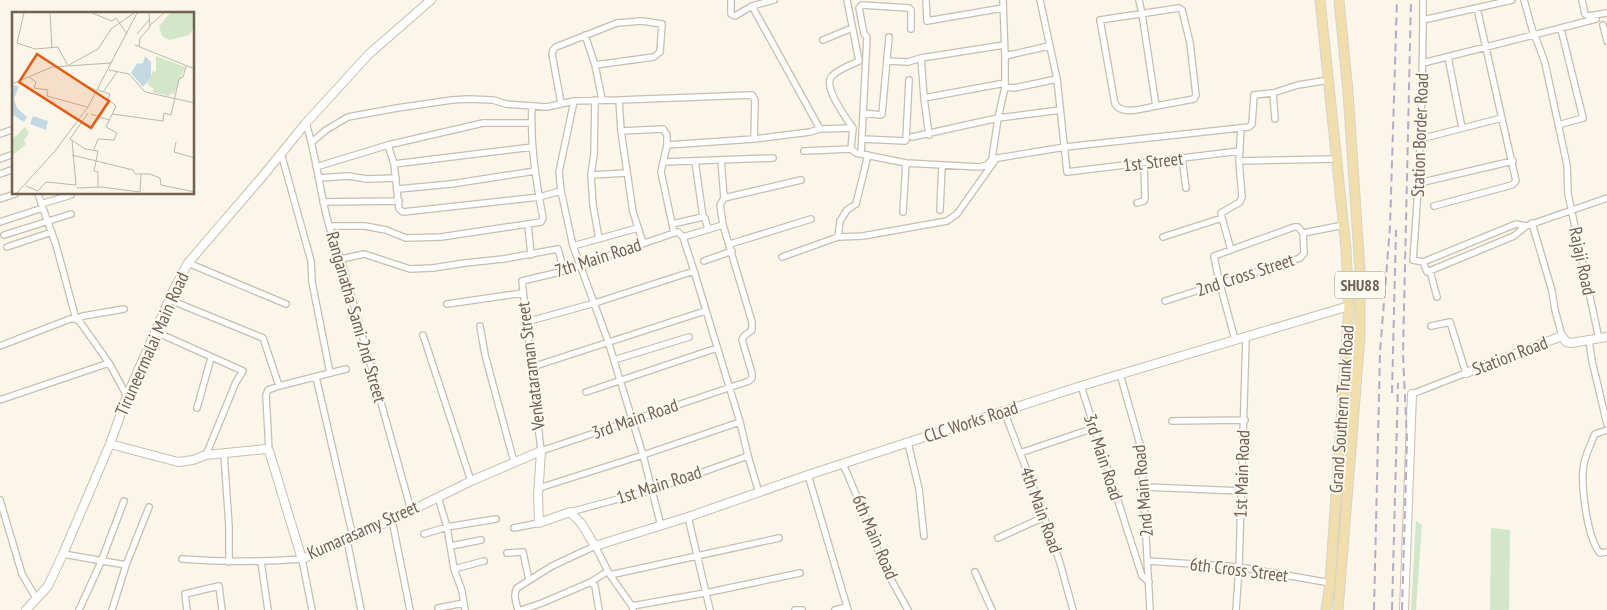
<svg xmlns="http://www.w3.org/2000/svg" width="1607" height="610" font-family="'PT Sans Narrow',sans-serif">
<rect width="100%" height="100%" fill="#faf6ea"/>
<path fill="#d2e7ca" d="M1416,521L1422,525L1416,610H1411Z
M1491,528L1510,530L1509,610H1490Z"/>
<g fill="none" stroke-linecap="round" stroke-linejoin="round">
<defs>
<path id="street" d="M731,0V14L735,16L752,6
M774,0L752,6L820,129
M847,0L859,61C851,65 838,69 832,76C822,86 846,118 853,128
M926,0L927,21L1003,8
M1040,0L1057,79L1067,172L1240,151
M1139,0L1142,14L1156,106C1145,108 1122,116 1115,104L1100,20L1179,8L1182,10L1190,43L1196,95L1194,99L1156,106
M1423,0C1423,87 1420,173 1413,260L1423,262
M1524,0L1534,36L1537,41L1545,63L1567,165L1568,194L1599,339
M1582,0L1585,14L1588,16L1607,13
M1423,20L1512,0
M1603,25L1607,41
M585,35L595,65L602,99
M823,40L852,28
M1004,45L921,58L924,98L1005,83
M1005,56L1049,46
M1448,57L1462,128
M887,61L908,62L921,58
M1423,63L1596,19
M1005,87L1014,88L1057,79
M1273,93L1275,119
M924,98L929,135
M595,100L594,154L591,175L593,205L599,239
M619,100L752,95L755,100L754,139
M574,101L559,172L561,191L573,246L608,341L643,455L661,526
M561,103L552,54L553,50L556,47L617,23L642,21L662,24L660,52L654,57L595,65
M863,113L881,115L882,114L889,37
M306,123C320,168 321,216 341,259L411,510
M1558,125L1583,118L1561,29
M621,131L633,212L643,243
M0,134L14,129
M912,137L998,118L1060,110
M862,139L905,141L906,140L909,80
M1420,139L1502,118
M312,142L326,130L348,117L397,108L452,100L468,99L493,100L506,104L547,107L574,101L619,100L621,131L663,129L667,135V145L754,139L810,132L820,129L853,128L851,149L856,153L906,163L980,167L987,165L992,159L998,118L1005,87V56L1003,0
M388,145L394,164L399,209L403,212L539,197L561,191
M667,145L661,172L674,233L678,232L683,237L694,271L740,422L748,456L759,493
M804,151L851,149
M281,153L311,261L312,282L330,373
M861,154L867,37L864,34L859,8L862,5L909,8L911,10V29
M1182,158L1186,188
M0,159L14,154
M992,159L1065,147L1249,127L1252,124L1254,95L1273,93L1298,85L1329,80
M695,161L703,217L705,218L708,229
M1239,161L1336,159
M663,162L773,158
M394,164L533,147
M316,167L388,145L483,123H531
M0,174L14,169
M591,175L627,173
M319,178L348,176L367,179L396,178
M1419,183L1513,161
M398,189L451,184L535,171
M38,194L56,245L76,319L83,316L124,309
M724,198L801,180
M0,199L15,194
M323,202L399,201
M1137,203L1144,201L1145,198L1144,163
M41,204L71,195
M1434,206L1512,185L1516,181L1477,8
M940,210L942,165
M903,212L906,163
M1222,218L1221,213L1240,202L1242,197L1239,161L1241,129
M0,222L43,208
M1532,223L1552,291L1555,310L1562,336
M672,224L703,217
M528,225L531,255
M329,226H365L386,230L406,238L441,237L541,222L543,218C536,181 530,144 532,106
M1526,226L1516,224L1423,262L1427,272L1514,236L1526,226L1607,198
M674,233L564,271L522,281L541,451L749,381L752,378V373L742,340L744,336L752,330V322L723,225L720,205L724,198L721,160
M1303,233L1344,225
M4,235L71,214
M683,237L723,225
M838,237L863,236L947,221L957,214L996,159
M1163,237L1222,218L1231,250
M730,244L811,219
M573,246L638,228
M7,247L52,232
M782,257L838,237L840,221L847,210L856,204L868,155
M341,259L364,254L410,269L433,268L465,263L503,259L558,249L564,271
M704,261L732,251
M188,263L286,304
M1430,271L1437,297
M170,300L263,338L279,386
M1165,301L1300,258L1304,253L1303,233
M447,304L523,293
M526,322L595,303L694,271
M480,326L485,355L514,462
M156,332L243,371L236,382L206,455
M423,335L471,481
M1235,340C1228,312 1219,285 1214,256L1294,227H1298L1303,233
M1589,341L1592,361L1607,424
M0,346L70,319H76L80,322L109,363L127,396
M614,360L689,337
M532,367L705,311
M1120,374L1141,448L1150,610
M316,377L353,537
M1081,386L1142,576L1149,582
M586,392L717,348
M1412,394L1466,373L1450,322L1431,326
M0,400L109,363
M197,408L211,358
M1004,411L1040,505L1060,563L1073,610
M1172,421L1245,420
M1607,430L1595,434C1591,443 1586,454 1584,463C1580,483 1587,538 1600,553L1607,552
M908,443L919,489L924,536
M269,451L266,395L268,390L279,386L346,369
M1020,453L1094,428
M224,454L229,526V562
M843,464L870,527L882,563L908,610
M808,475L848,610
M1145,487L1241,491
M539,488L643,455L740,422
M438,497L447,527L454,569L462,591L465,610
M0,500L22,574L36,598
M570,512L652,490L748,456
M688,517L710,610
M392,520L410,610
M514,528L539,523
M424,534L447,527L496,519
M998,538L1044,517
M347,540L361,610
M451,546L481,540
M507,553L523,552L529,580
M63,554L126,565
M182,559C222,562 261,562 302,559L312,610
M1148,561L1239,567L1331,583
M261,562L268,610
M454,569L484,561
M975,572L992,610
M610,575L779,538
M632,606L705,593L800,573
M438,608L464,603
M79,610L101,562L124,501
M112,610L126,565L149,507
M187,610L185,594L219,586L222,610
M518,610C516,602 513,595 517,588L552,566L595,546L610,575L632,606L633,610
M521,610L542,603L591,582
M599,610L595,586L591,582L608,571
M795,610H802
M835,610L847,607
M1236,610L1239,567L1246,338"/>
<path id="secondary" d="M1466,373L1562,336L1566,342L1571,343L1607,337
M110,444L178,462L193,460L206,455L266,449L269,451L302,559L392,520L471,481L541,451L538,497L539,523L570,512L581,523L595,546L688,517L808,475L1081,386L1349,306
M26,610L48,586L63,554L110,444L127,396L173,291L188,263L262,177L306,123L369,54L431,0
M1404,610L1412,394"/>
<path id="primary" d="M1320,0L1346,249L1349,306L1330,583L1326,610
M1338,610L1360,337V270L1348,92L1339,0"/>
</defs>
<use href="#street" stroke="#c8bdae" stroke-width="8"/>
<use href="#secondary" stroke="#ccbead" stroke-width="10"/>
<use href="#primary" stroke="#d8d2ce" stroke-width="11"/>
<use href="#street" stroke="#fff" stroke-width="5.5"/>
<use href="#secondary" stroke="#fff" stroke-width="8"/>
<use href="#primary" stroke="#f1dfab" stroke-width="9"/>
<path stroke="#baa9c4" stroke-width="2" stroke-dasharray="8 5" stroke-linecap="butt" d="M1392,393L1396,230
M1374,610L1380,352L1390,227L1397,0
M1392,610L1398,383
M1402,610L1407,440L1403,354L1411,0"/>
</g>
<g text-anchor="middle" stroke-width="4" stroke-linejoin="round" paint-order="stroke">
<rect fill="#fdfaf1" stroke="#9c8e80" stroke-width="1" x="1335" y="271.5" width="50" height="27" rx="4"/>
<g font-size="16" font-weight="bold" fill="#726050">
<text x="1360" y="291">SHU88</text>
</g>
<g font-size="18" fill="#726050" stroke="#fdfaf1">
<text transform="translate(1420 135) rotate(-88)" y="6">Station Border Road</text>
<text transform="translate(1153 162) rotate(-7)" y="6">1st Street</text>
<text transform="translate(598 258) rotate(-18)" y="6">7th Main Road</text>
<text transform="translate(1582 261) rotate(78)" y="6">Rajaji Road</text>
<text transform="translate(1245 275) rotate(-18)" y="6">2nd Cross Street</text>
<text transform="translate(356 317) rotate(74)" y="6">Ranganatha Sami 2nd Street</text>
<text transform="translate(152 344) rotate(-66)" y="6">Tiruneermalai Main Road</text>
<text transform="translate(1510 356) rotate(-21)" y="6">Station Road</text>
<text transform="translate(531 366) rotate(-97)" y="6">Venkataraman Street</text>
<text transform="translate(1342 409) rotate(-86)" y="6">Grand Southern Trunk Road</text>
<text transform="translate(635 419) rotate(-19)" y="6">3rd Main Road</text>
<text transform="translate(971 422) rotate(-18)" y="6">CLC Works Road</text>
<text transform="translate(1103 457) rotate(72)" y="6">3rd Main Road</text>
<text transform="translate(1242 474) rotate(-88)" y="6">1st Main Road</text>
<text transform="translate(659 485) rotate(-18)" y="6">1st Main Road</text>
<text transform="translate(1143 491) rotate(-95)" y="6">2nd Main Road</text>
<text transform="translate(1041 510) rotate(70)" y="6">4th Main Road</text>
<text transform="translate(363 530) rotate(-24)" y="6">Kumarasamy Street</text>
<text transform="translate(875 537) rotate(67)" y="6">6th Main Road</text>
<text transform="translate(1239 570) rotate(7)" y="6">6th Cross Street</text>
</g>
</g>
<g transform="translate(12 12)">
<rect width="182" height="182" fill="#faf6ea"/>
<path d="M158,1H182V16L177,23L157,28L150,24L147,14ZM144,44L173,55L161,85V80L156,84L140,80L142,77L135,72L141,59L144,60ZM13,115L17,121L12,128L14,132L0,144V128Z" fill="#d2e7ca"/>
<path d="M133,44L139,50V65L131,75L119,61L125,52L131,51ZM0,73L7,74L2,87L5,96L15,105L12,110L0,102ZM21,104L36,109L34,118L18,112Z" fill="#c1d9e2"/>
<path fill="none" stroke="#c0b6a7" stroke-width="1" d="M12,1L5,31L23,37L46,35L56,54M38,1L40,36M80,1L100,9L104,6L115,22M137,14L152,1M125,22L137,8M123,33L183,57M127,35L128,26L138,15L137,1M57,53L86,37L99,17L122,1M97,58L117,62L133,80L183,91M17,65L24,70L22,76L36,78L35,84L75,95M70,71L85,79M0,72L40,55L99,51M91,80L105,60M76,101L58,127L73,137L86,139L82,159L86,160V175M79,102L97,108M100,102L151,109L152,101L159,103L167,67L171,65L174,54M164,130L162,140L183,146M82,137L86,127L102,128L105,121L94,115L104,94L96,87L98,82L86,78M60,143L121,158L123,162H138L148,166L149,173L183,180M14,174L26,179L34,170L64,173L60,128M65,176L89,175L128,180L129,163M4,182L43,139L76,95L125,1"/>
<path fill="#e8590c" fill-opacity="0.15" stroke="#e8590c" stroke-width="2.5" d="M25,42L97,89L79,116L7,70Z"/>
<rect width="182" height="182" fill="none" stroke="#726050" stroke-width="2.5"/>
</g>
</svg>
